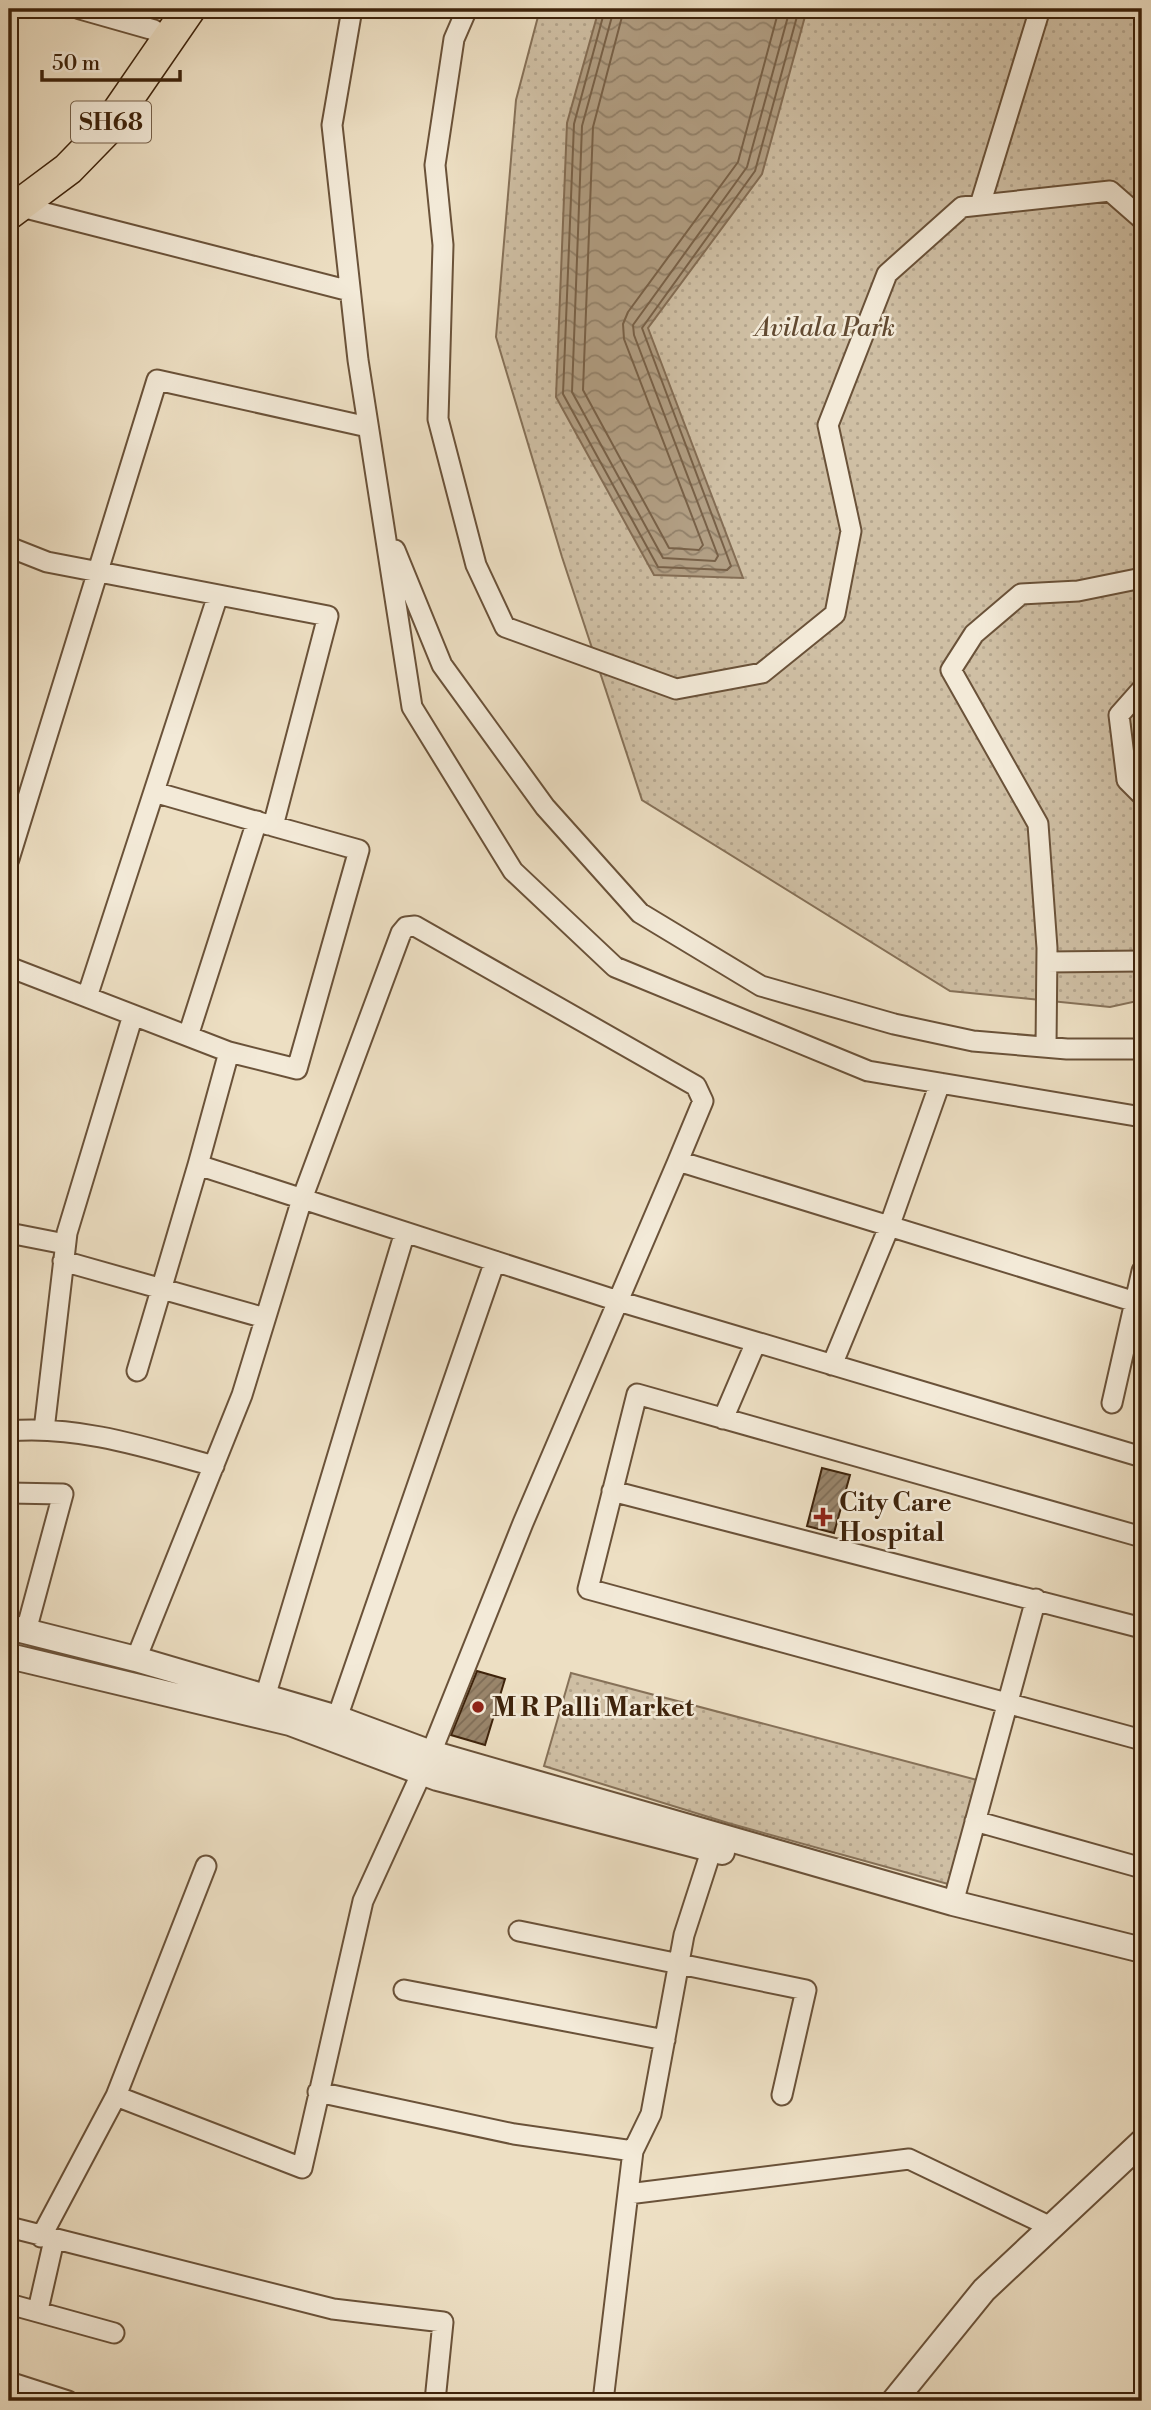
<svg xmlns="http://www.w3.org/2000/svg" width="1151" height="2410" font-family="'Libre Bodoni',serif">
<defs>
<pattern id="park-dots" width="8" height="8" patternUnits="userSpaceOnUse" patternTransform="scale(1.75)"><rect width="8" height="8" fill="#cfbfa4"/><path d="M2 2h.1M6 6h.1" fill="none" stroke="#b3a48c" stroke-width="1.8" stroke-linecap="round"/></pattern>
<pattern id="water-waves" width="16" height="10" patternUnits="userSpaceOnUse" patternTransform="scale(1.75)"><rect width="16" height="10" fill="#b29f84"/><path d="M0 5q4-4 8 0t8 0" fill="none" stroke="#92816a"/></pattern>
<pattern id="building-hatch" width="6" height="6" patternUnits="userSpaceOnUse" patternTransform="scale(1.75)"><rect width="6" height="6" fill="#99856b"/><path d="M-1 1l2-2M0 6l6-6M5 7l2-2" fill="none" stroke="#7e6c56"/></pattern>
</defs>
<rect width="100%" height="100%" fill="#eddfc3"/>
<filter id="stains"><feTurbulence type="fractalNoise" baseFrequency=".00286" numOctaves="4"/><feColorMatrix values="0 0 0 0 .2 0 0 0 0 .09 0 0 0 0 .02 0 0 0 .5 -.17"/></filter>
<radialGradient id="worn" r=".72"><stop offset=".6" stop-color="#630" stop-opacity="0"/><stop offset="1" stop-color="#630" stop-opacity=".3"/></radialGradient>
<path fill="url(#park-dots)" stroke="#867158" stroke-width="2" d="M540,9H1142V1000L1110,1007L950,991L642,800L562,557L496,337L516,100Z
M571,1673L977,1780L948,1884L728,1823L544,1766Z"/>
<path fill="url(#water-waves)" stroke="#846d54" stroke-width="2" d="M599,9H807L762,174L648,328L743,578L654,575L556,397L567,123Z"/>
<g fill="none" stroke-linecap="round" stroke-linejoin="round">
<path stroke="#786148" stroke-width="2" d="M605,9L574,124L563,394L658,567L727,570L731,566L642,328L755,171L799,9
M614,9L582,126L572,392L663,558L715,561L718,556L634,335L633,325L747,167L790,9
M624,9L593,127L583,390L669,548L699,550L703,545L624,339L623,324L628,312L738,162L779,9"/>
</g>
<path fill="url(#building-hatch)" stroke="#3e230b" stroke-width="2" d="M822,1468L850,1475L834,1533L807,1526Z
M477,1671L505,1679L485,1745L451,1735Z"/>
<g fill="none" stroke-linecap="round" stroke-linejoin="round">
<defs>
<path id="minor" d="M80,9L154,30
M352,9L332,125L358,360L412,707L513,871L615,967L868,1071L1142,1117
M467,9L454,39L435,165L443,245L438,419L476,565L505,627L676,689L762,673L835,614L851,531L828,425L887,274L962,207L1110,191L1142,219
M980,205L1040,9
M18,206L350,291
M9,547L47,562L328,616L273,826L359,850L297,1069L229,1052
M395,550L442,665L545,807L640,913L761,986L894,1024L973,1041L1067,1049H1142
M1142,689L1119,715L1127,780L1142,795
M154,792L269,825
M9,859L157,380L368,427
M1047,962L1142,961
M9,967L229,1052L198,1165L618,1301L756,1342
M87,997L218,595
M188,1036L257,821
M1046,1047L1047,948L1038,824L951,670L974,634L1021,594L1078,591L1142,578
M9,1233L65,1244
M63,1261L265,1318
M832,1365L889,1227L940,1083
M137,1371L198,1165
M1112,1403L1142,1271
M723,1419L756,1342L1142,1457
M44,1430L67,1233L133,1015
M9,1431C79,1425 148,1448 214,1466
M612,1491L1142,1628
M9,1493L63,1494L26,1631
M1142,1537L637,1394L588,1589L1142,1740
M136,1659L242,1395L302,1199L401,933L406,927L415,926L696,1086L703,1101L678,1161
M265,1697L405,1232
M337,1718L495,1261
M431,1753L523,1523L678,1161L1142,1304
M975,1821L1142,1868
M953,1903L1036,1599
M519,1931L806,1990L782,2095
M404,1990L665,2040
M318,2092L514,2134L633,2151L603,2401
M116,2096L302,2168L363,1901L422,1772
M633,2151L651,2114L684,1935L715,1839
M628,2194L909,2159L1051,2227
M9,2227L333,2309L443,2322L435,2401
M41,2237L116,2096L206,1866
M9,2304L114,2333
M38,2310L54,2240
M9,2382L68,2401"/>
<path id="tertiary" d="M9,1627L136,1659L337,1718L431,1753L953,1903L1142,1950
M9,1656L290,1723L437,1778L722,1852
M894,2401L984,2290L1142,2142"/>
<path id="primary" d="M9,213L68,169L105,131L189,9"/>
</defs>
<use href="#minor" stroke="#6a5239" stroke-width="23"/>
<use href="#tertiary" stroke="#6a5239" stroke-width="28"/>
<use href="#primary" stroke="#3e230b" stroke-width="35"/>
<use href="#minor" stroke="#f3ead8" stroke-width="19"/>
<use href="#tertiary" stroke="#f3ead8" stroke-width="24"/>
<use href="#primary" stroke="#eddfc3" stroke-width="32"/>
</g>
<g fill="#8f2418" stroke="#f3ead8" stroke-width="2.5">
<path d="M819.5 1506.5h7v7h7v7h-7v7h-7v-7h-7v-7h7z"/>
<circle cx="478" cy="1707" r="7"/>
</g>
<g text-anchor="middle" stroke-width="5" stroke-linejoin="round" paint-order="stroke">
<rect fill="#f3ead8" stroke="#745f48" stroke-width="2" x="71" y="101.5" width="80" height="41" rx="5"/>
<g font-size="24" font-weight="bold" fill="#3e230b">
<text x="111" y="130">SH68</text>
</g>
<g font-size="26" font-style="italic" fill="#624a31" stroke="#f3ead8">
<text x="825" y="336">Avilala Park</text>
</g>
<g font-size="26" font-weight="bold" fill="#3e230b" stroke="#f3ead8" text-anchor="start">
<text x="839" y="1511">City Care<tspan x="839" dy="30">Hospital</tspan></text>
<text x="492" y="1716">M R Palli Market</text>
</g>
</g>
<rect width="1151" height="2410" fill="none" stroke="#eddfc3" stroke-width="35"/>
<rect x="10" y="10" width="1130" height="2389" fill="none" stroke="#3e230b" stroke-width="3.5"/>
<rect x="18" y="18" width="1116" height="2375" fill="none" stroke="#3e230b" stroke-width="2"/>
<path d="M42 70v10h138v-10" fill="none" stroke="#3e230b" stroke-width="3.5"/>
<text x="52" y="70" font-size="21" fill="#3e230b" stroke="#f3ead8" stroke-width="5" paint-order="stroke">50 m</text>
<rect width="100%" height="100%" filter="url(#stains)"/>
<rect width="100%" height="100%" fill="url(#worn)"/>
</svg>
